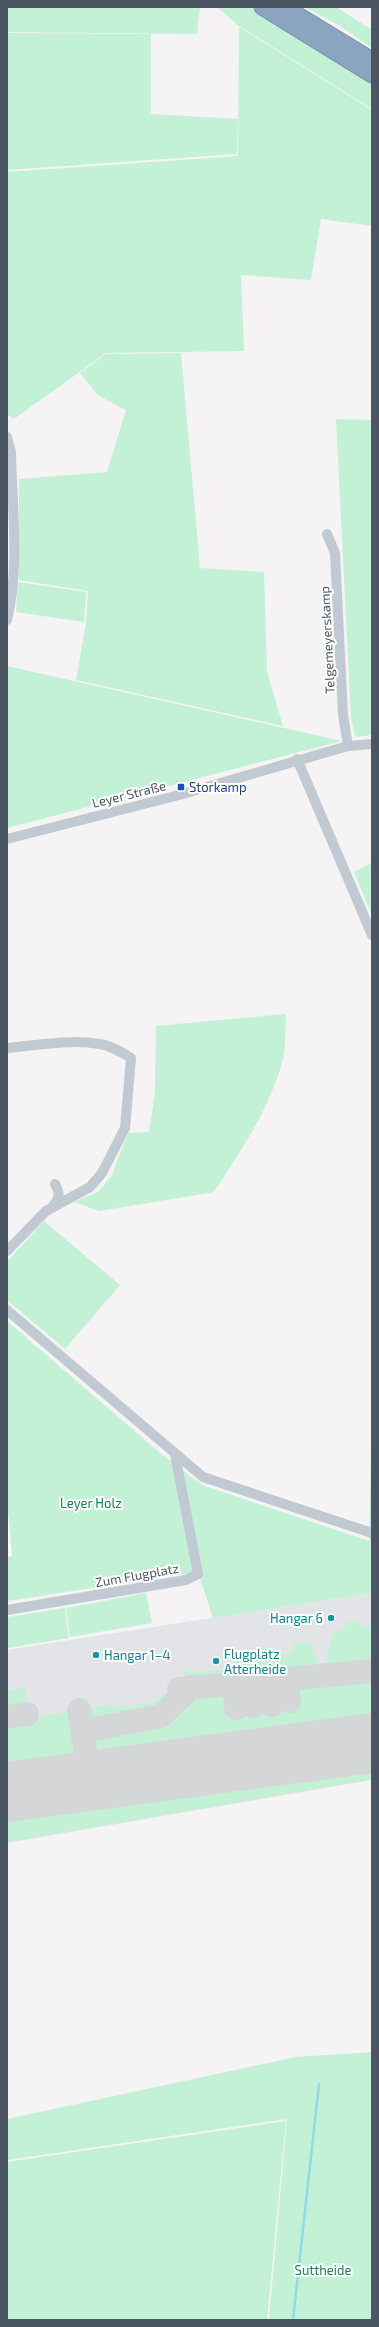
<svg xmlns="http://www.w3.org/2000/svg" width="379" height="2327" font-family="'Exo 2',sans-serif">
<rect width="100%" height="100%" fill="#f5f3f3"/>
<path fill="#fdf9ef" d="M7,1502L12,1556L7,1557Z"/>
<path fill="#e2e4e7" d="M372,1593V1780L7,1843V1650Z"/>
<path fill="#c3f1d5" d="M7,7H200L197,34L7,32Z
M217,7H250L372,85V109L239,26Z
M305,7H336L372,30V48L340,26Z
M239,27L372,110V226L321,219L311,280L241,275L244,351L106,353L14,419L7,414V172L238,156Z
M7,33L151,34V114L238,119L237,154L7,170Z
M181,353L200,568L264,572L267,672L283,726L76,680L86,623L88,591L19,580V479L107,472L126,410L99,396L80,373L106,354Z
M336,419L372,420V735L355,737L351,716Z
M18,582L86,592L84,622L16,612Z
M7,666L342,741L7,828Z
M372,863V915L354,872Z
M286,1014C285,1028 286,1045 283,1059C270,1109 241,1150 214,1192L99,1211L74,1202L98,1192L111,1177L128,1133L149,1132L155,1093L156,1026Z
M44,1221L120,1285L65,1349L7,1300V1262Z
M7,1321L160,1453L202,1485L369,1541L372,1400V1593L213,1618L198,1572L7,1601V1557L12,1556L7,1502Z
M146,1593L152,1623L70,1637L66,1608Z
M65,1608L69,1638L7,1648V1617Z
M355,1620L363,1627L372,1628V1665L340,1669L326,1660L334,1633L344,1628L347,1621Z
M309,1642L319,1661L309,1671L304,1672L239,1677L236,1674L233,1659L294,1654L293,1644Z
M185,1669L189,1673L227,1669L228,1673L221,1679L190,1682L185,1678L183,1670Z
M372,1676V1729L95,1767L93,1765L90,1740L95,1735L163,1719L172,1713L193,1693L314,1681L317,1686L355,1682L356,1679Z
M25,1688L27,1709L7,1712V1691Z
M173,1695V1700C169,1705 165,1710 159,1713C146,1719 100,1727 87,1722L85,1709L115,1704L116,1708L156,1702L155,1697Z
M73,1711L81,1769L7,1779V1722Z
M372,1756V1779L7,1842V1805Z
M372,2052V2320H269L287,2119L7,2160V2119L296,2057Z
M286,2121L267,2320H7V2162Z"/>
<g fill="none" stroke-linecap="round" stroke-linejoin="round">
<path stroke="#90daee" stroke-width="2.5" d="M293,2320L319,2084"/>
<path stroke="#d5d6d8" stroke-width="24" d="M287,1679L289,1701
M269,1680L272,1705
M252,1681L253,1706
M234,1683L236,1708
M179,1689L372,1671
M79,1710L88,1768L95,1776L108,1778
M7,1717L27,1714
M83,1736L89,1730L161,1716L191,1687
M69,1783L82,1778L88,1768"/>
<path stroke="#d5d6d8" stroke-width="60" d="M7,1792L372,1743"/>
<defs>
<path id="highway" d="M262,7L372,75
M285,7L372,60"/>
</defs>
<use href="#highway" stroke="#7690ad" stroke-width="17"/>
<path stroke="#c1cad2" stroke-width="10" d="M7,437L11,452C12,505 20,568 7,620
M327,534L335,553L343,715L348,746
M297,759L372,935
M7,839L183,794L348,746L372,744
M7,1048C37,1045 70,1039 100,1044C112,1046 121,1052 131,1058L125,1128L102,1173L90,1187L46,1211L7,1251
M53,1206C60,1198 60,1193 55,1184
M7,1310L203,1477L372,1533
M7,1610L186,1580L198,1574L175,1454"/>
<use href="#highway" stroke="#8ba5c1" stroke-width="15"/>
</g>
<rect fill="#1a4fb4" stroke="#fff" stroke-width="1.5" x="177" y="783" width="8" height="8" rx="2"/>
<g fill="#0f9aa8" stroke="#fff" stroke-width="1.5">
<circle cx="331" cy="1618" r="4"/>
<circle cx="96" cy="1655" r="4"/>
<circle cx="216" cy="1661" r="4"/>
</g>
<g text-anchor="middle" stroke-width="4" stroke-linejoin="round" paint-order="stroke">
<g font-size="13" fill="#4a5661" stroke="#fff">
<text transform="translate(327 640) rotate(-93)" y="5">Telgemeyerskamp</text>
<text transform="translate(129 794) rotate(-14)" y="5">Leyer Straße</text>
<text transform="translate(137 1575) rotate(-10)" y="5">Zum Flugplatz</text>
</g>
<g font-size="13" fill="#164399" stroke="#fff" text-anchor="start">
<text x="189" y="792">Storkamp</text>
</g>
<g font-size="13" fill="#17864f" stroke="#fff">
<text x="91" y="1508">Leyer Holz</text>
<text x="323" y="2275">Suttheide</text>
</g>
<g font-size="13" fill="#0d838f" stroke="#fff" text-anchor="start">
<text x="323" y="1623" text-anchor="end">Hangar 6</text>
<text x="224" y="1659">Flugplatz<tspan x="224" dy="15">Atterheide</tspan></text>
<text x="104" y="1660">Hangar 1–4</text>
</g>
</g>
<rect width="379" height="2327" fill="none" stroke="#4a5661" stroke-width="16"/>
</svg>
